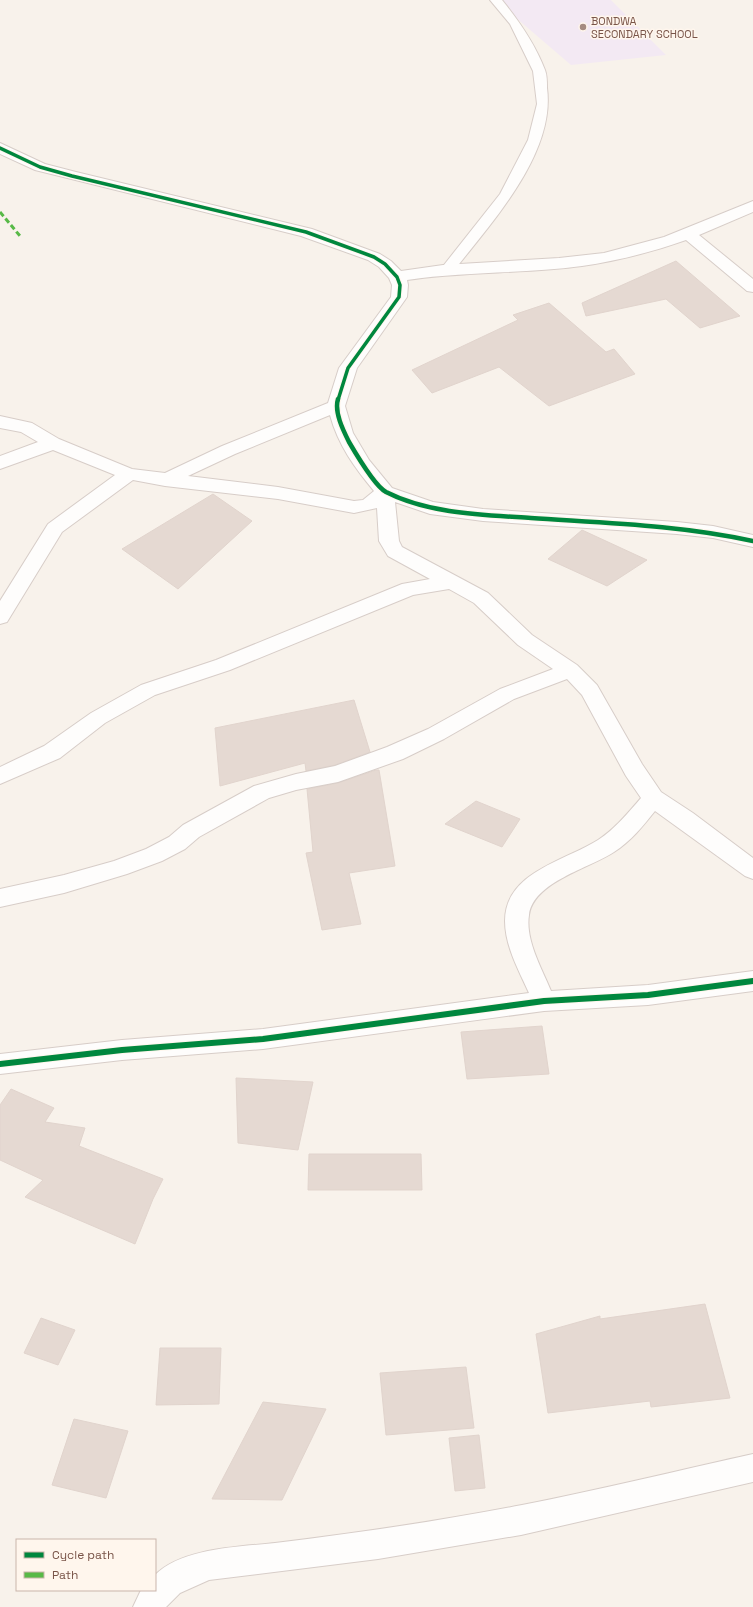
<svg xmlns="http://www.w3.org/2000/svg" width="753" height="1607" font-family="'Space Grotesk',sans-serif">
<rect width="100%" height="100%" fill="#f8f2eb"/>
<path fill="#f3e9f3" d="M495,0H611L666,55L571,65Z"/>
<path fill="#e5d9d2" stroke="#e1d4cd" d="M676,261L740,316L700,328L666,299L586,316L582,303Z
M549,303L606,352L614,349L635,374L549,406L499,367L432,393L412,370L518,320L513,315Z
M213,494L252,521L178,589L122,549Z
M582,530L647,560L607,586L548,559Z
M354,700L370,752L335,765L306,771L305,763L220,786L215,728Z
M376,770H379L395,866L349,873L361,924L322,930L306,853L313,852L307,789L338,783Z
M476,801L520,819L502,847L445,824Z
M542,1026L549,1074L467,1079L461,1032Z
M236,1078L313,1082L298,1150L238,1143Z
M11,1089L54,1108L45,1122L85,1128L79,1146L163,1179L153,1199L135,1244L25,1197L43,1180L0,1160V1105Z
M309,1154H421L422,1190H308Z
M705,1304L730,1398L651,1407L650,1401L548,1413L536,1334L600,1316V1319Z
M41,1318L75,1330L58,1365L24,1353Z
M160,1348H221L219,1404L156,1405Z
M466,1367L474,1428L386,1435L380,1373Z
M263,1402L326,1409L282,1500L212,1499Z
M74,1419L128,1431L106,1498L52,1485Z
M479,1435L485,1488L455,1491L449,1438Z"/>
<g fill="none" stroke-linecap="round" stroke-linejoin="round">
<defs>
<path id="service" d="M490,0H502C519,21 535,44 545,70C547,75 547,82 547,88C556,154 490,224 452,273H442L440,270L500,194L528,140L537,104L533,71L510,24Z"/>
<path id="minor" d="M0,143L45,164L76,172L312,229L380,254L391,261L401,271L443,265L559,258L604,253L664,237L753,201V212L699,235L753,279V292L747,291L686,240C652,252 617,261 582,266C524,274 465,271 407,280L408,285L407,297L357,368L345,406L353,433L369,460L392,488L433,502L483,509L677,522L713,526L753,535V547L713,538L677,534L483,521L430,514L395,502L399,541L402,547L488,593L532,635L577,665L597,685L642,764L661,792L693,813L753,858V879L745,876L655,811C643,826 631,841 614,852C590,868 533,882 529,915C525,940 542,969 551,991L648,985L753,971V991L648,1005L544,1011L263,1049L122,1060L0,1074V1054L122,1040L263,1029L529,993C519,971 505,946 505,921C505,872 565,861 598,840C615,829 628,813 641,798L626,776L582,695L567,679L514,699L444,739L403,759L338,782L296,790L269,798L199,837L185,849L162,861L127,874L64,893L0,907V889L64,875L114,861L146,849L169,837L183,825L254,786L296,774L335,766L387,747L428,729L500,689L553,669L518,645L474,603L449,589L413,595L230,670L155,695L105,723L60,758L0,784V767L44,746L91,713L141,685L216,660L402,584L430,579L388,556L379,541L377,508L354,513L278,499L165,486L133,480L62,532L7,622L0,624V601L48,524L115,475L53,450L0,469V456L38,442L21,432L0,428V416L32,423L59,439L132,469L165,473L222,446L328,403L339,368L391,297L392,285L389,278L379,267L368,260L301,236L35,170L0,154ZM330,415C338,445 355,468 374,491L363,500L354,501L278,487L188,476L235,454Z
M753,1454V1482L521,1535L378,1559L209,1580L180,1593L166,1607H133L141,1590H155V1575C182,1548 239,1547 275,1543C357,1533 440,1521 522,1505C599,1490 676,1471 753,1454Z"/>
</defs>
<use href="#service" stroke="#d7cdc8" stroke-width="2"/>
<use href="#minor" stroke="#d7cdc8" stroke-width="2"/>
<use href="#service" fill="#fefdfc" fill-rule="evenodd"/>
<use href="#minor" fill="#fefdfc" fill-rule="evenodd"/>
<path stroke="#58b947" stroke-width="3" stroke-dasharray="5.5 3" stroke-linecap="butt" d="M0,212L20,236"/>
<defs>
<path id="cycleway-far2" d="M0,148L40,167L72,176L306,232L374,257L385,264L397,277L400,285L399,297L348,368L338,400"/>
<path id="cycleway-far1" d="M338,399C334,412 343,430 349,442C356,454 375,486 386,492C429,514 484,515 531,518C605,523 680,525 753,541"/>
<path id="cycleway" d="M0,1064L122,1050L263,1039L544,1001L648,995L753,981"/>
</defs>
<use href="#cycleway-far2" stroke="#fff6ed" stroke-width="5.5"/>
<use href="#cycleway-far1" stroke="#fff6ed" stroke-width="7"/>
<use href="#cycleway" stroke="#fff6ed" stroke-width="8"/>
<use href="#cycleway-far2" stroke="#00873e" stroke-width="3.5"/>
<use href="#cycleway-far1" stroke="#00873e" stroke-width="4.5"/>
<use href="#cycleway" stroke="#00873e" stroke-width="6"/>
</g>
<circle fill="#a58b81" stroke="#fff6ed" stroke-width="1.5" cx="583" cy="27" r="4"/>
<g text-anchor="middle" stroke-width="3" stroke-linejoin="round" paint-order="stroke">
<g font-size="11" fill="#795448" stroke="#fff6ed" text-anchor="start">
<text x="591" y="25">BONDWA<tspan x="591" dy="13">SECONDARY SCHOOL</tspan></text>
</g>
</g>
<rect x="16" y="1539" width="140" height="52" fill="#fff6ed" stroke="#c9b5ab"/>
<rect x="24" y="1552" width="20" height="6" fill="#00873e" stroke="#c9b5ab"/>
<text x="52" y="1559" font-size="12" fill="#795448">Cycle path</text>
<rect x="24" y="1572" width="20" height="6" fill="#58b947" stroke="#c9b5ab"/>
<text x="52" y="1579" font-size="12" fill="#795448">Path</text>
</svg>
